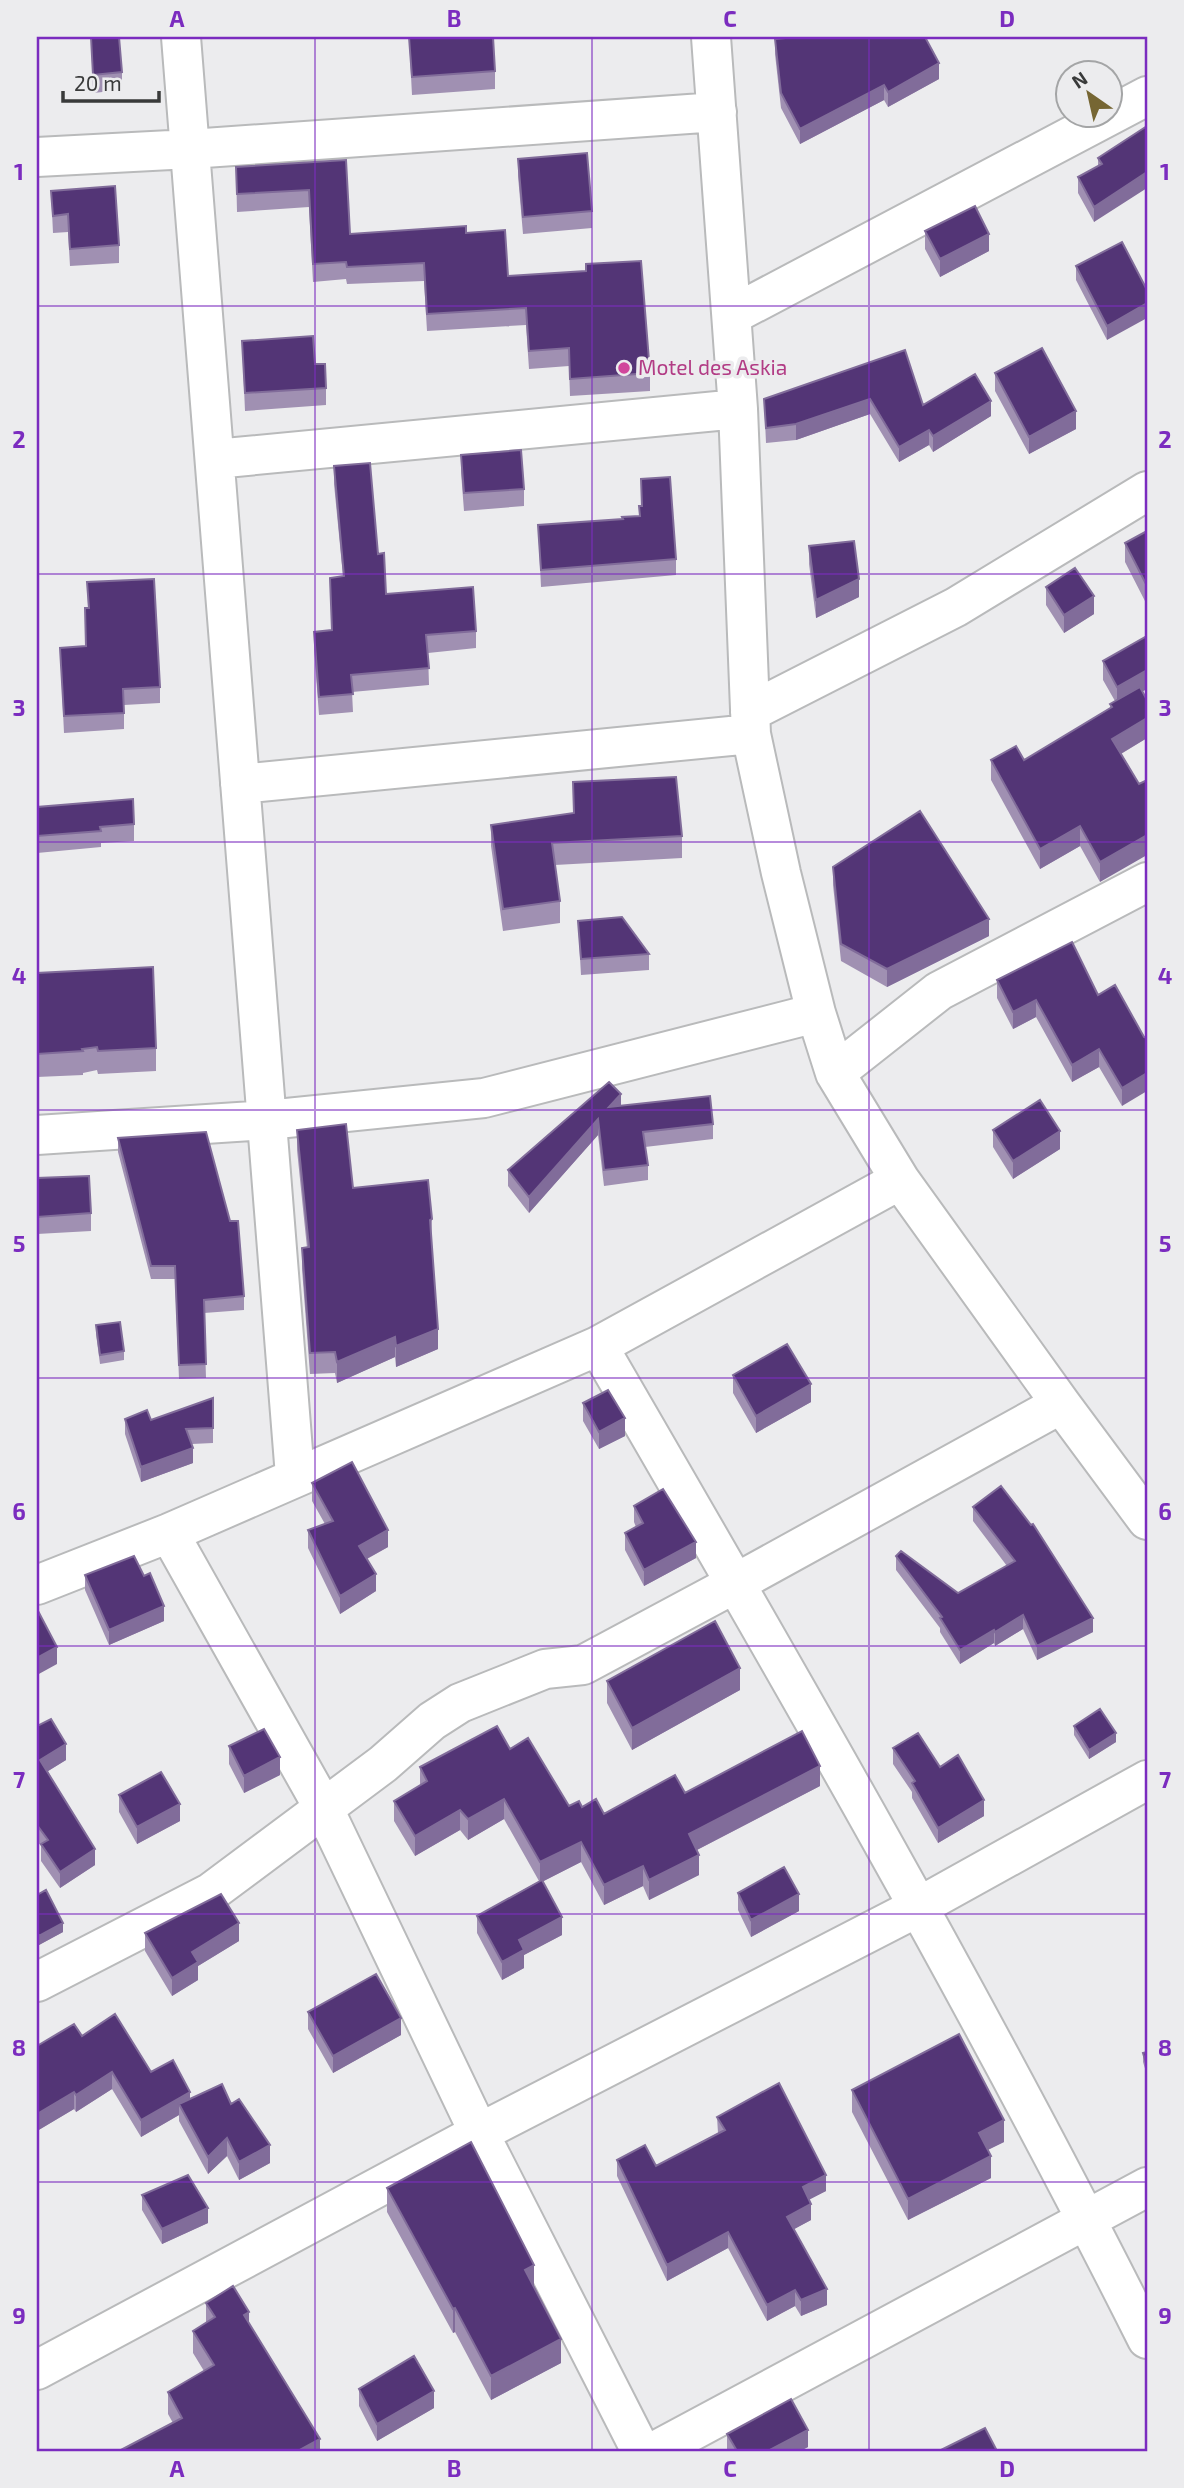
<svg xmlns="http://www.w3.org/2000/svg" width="1184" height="2488" font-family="'Exo 2',sans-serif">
<rect width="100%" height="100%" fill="#ececee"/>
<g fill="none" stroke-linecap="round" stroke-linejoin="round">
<defs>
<path id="minor" d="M181,37L295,1476
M711,37L738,409L751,734L781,873L816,1013L835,1073L900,1180L1061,1404L1147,1520
M37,157L190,149L717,112
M732,315L1147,96
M215,459L738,409
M750,712L956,607L1147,491
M240,784L751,734
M835,1073L939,991L1147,882
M37,1135L267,1120L484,1098L816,1013
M598,1346C788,1673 977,2000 1147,2339
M169,1533L323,1807L479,2133L641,2451
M37,1585L169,1533L598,1346L900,1180
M37,1982L210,1893L383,1764L432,1721L460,1703L545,1669L583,1665L736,1583L1061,1404
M37,2370L479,2133L920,1906L1147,1780
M655,2451L1147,2187"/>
</defs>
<use href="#minor" stroke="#b9babb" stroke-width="42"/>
<use href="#minor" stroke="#fff" stroke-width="38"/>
</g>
<path fill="#a090b2" d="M91,37L122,72V90L93,93Z
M409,37L495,71V89L412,95Z
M775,39L939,79L888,107L884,100L800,144L781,108L775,54Z
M1147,126L1094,222L1078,193V177L1098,166V158Z
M518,159L592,211V228L523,234L518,176Z
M346,160L350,234L466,233L508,276L650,373V391L570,396L569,366L529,369L526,325L427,331L424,281L347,284L346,279L313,282L309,207L237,212L236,167Z
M51,191L119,245V263L70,266L68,232L53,233Z
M925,231L989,251L940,277L925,249Z
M1122,242L1107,340L1076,280V266Z
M242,341L315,364L326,388V405L245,411Z
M905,350L923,405L991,416L933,452L929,445L899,462L870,414L796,440L766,443L764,399Z
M995,373L1076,429L1029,454L995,391Z
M461,455L524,489V506L464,511L461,472Z
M334,466L378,554L386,594L476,631V648L428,653L429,685L352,692L353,712L319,715L314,649V632L332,630L330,578L343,576L334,484Z
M641,479L676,559V575L541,587L538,525L623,519L639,516V506H641Z
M1147,531V605L1125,562V543Z
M809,546L859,597L816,618L809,564Z
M87,582L160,687V703L124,705V729L64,733L60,648L86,646L85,608H88Z
M1046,587L1094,614L1064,633L1046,605Z
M1103,661L1143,692L1147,738L1121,754L1100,882L1080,846L1040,869L991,780V760H1024L1110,708V704L1115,701L1103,680Z
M573,782L682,836V858L555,865L560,901V923L503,931L491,846V825L573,813Z
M37,807L134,824V841L101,843V847L37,853Z
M833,867L989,936L887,987L841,961L833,885Z
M578,921L649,954V970L581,975Z
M37,973L156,1048V1071L98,1074L97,1070L83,1073V1075L37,1077Z
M997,980L1098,995L1144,1037L1122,1106L1099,1067L1072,1082L1036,1017L1013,1029L997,998Z
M621,1105L713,1124V1139L645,1147L648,1165V1180L604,1186L598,1135L529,1213L508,1186V1170Z
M297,1130L353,1188L432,1219L431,1240L438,1349L396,1367L395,1357L337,1383L335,1373L310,1374L302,1269V1248H307L297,1150Z
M993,1130L1060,1149L1013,1179L993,1147Z
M118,1138L244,1296V1310L204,1313L206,1378L179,1379L175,1279H151L118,1152Z
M37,1178L91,1213V1231L37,1234Z
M96,1325L124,1351V1360L100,1364L96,1334Z
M733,1375L811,1402L756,1433L733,1393Z
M213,1398V1443L192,1444L193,1463L141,1482L125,1434V1419L151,1420Z
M583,1403L625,1436L599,1449L583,1421Z
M312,1483L388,1547L367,1559L376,1591L340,1614L308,1548V1530L325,1524L312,1501Z
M634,1506L696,1558L644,1586L625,1550V1533L636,1527L634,1522Z
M973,1507L1093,1632L1037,1660L1023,1629L995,1646L994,1643L960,1664L940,1632V1628L896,1570V1556L958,1593L1007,1566L973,1521Z
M85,1575L144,1576L164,1621L109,1645L85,1590Z
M607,1681L740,1690L632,1750L607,1703Z
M37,1726L66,1760L48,1771L95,1865L60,1888L41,1861V1846L37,1841Z
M1074,1726L1116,1742L1089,1759L1074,1735Z
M229,1746L280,1775L244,1793L229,1764Z
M893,1748L940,1767L984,1816L938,1843L912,1798V1792L893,1764Z
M510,1749L569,1806L582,1807L604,1814L685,1793L820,1786L697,1850L699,1875L649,1900L643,1886L604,1905L581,1862L543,1881L562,1935L524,1955V1968L502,1980L477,1933V1916L539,1881L504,1819L468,1840L460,1830L415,1856L394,1821V1801L420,1785V1767Z
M119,1795L180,1821L137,1844L119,1812Z
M738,1893L799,1911L751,1937L738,1910Z
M37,1895L63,1932L39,1945L37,1941Z
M145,1933L239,1941L198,1966V1980L172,1996L145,1951Z
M308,2012L401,2035L333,2073L308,2029Z
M82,2036L151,2072L190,2099L231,2104L270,2163L239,2180L227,2156L208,2174L179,2121V2115L141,2137L112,2089L76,2112L74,2109L37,2131V2046Z
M1147,2052V2075L1143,2062V2053Z
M852,2090L1004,2142L988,2150L991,2178L908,2220L852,2112Z
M717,2117L826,2191L809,2199L811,2220L794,2229L827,2305L801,2316L795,2306L767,2321L728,2248L667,2281L617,2176V2160L656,2166L718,2133Z
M387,2188L534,2288L561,2363L491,2400L455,2332L453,2333L387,2212Z
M142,2195L208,2223L162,2244L142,2210Z
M206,2303L249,2323L320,2451L173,2423L168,2414V2392L204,2371L193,2353V2331L206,2323Z
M359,2389L434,2408L377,2441L359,2406Z
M727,2434L808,2447L800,2451H727Z"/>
<path fill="#816c9a" d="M939,63V79L888,107V92Z
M884,85V100L800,144V129Z
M1147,172V188L1094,222V207Z
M989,234V251L940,277V259Z
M1147,303V318L1107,340V326Z
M870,399V414L796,440V424Z
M991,401V416L933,452V436Z
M1076,411V429L1029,454V437Z
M929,430V445L899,462V447Z
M859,579V597L816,618V600Z
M1094,596V614L1064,633V615Z
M1147,670V689L1117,706V687Z
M1147,718V738L1112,759V739Z
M1080,826V846L1040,869V849Z
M1147,835V855L1100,882V862Z
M989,919V936L887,987V969Z
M1036,1000V1017L1013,1029V1012Z
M1099,1049V1067L1072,1082V1065Z
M1147,1073V1091L1122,1106V1088Z
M621,1094V1109L609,1107Z
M598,1119V1135L529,1213V1197Z
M1060,1131V1149L1013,1179V1161Z
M438,1329V1349L396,1367V1346Z
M395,1337V1357L337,1383V1362Z
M811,1384V1402L756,1433V1416Z
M625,1418V1436L599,1449V1432Z
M193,1448V1463L141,1482V1467Z
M388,1530V1547L359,1563V1546Z
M696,1542V1558L644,1586V1570Z
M376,1574V1591L340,1614V1596Z
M164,1606V1621L109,1645V1630Z
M1023,1615V1629L995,1646V1632Z
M1093,1618V1632L1037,1660V1646Z
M994,1630V1643L960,1664V1650Z
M57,1647V1664L37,1675V1658Z
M740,1668V1690L632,1750V1728Z
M1116,1733V1742L1089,1759V1750Z
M66,1744V1760L40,1776V1760Z
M280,1757V1775L244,1793V1776Z
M820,1766V1786L689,1854V1834Z
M504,1799V1819L468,1840V1819Z
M984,1800V1816L938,1843V1828Z
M180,1804V1821L137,1844V1827Z
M460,1810V1830L415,1856V1836Z
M581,1842V1862L540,1883V1862Z
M95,1849V1865L60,1888V1872Z
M699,1855V1875L649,1900V1880Z
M643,1866V1886L604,1905V1885Z
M799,1894V1911L751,1937V1920Z
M562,1917V1935L524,1955V1968L502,1980V1962L519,1940Z
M63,1923V1932L39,1945V1936Z
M239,1923V1941L198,1966V1980L172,1996V1978L192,1952Z
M401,2018V2035L333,2073V2056Z
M112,2072V2089L76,2112V2095Z
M74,2092V2109L37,2131V2114Z
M190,2092V2109L179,2104V2115L141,2137V2120Z
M1004,2120V2142L979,2154V2133Z
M227,2138V2156L208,2174V2157Z
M270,2145V2163L239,2180V2162Z
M991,2156V2178L908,2220V2199Z
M826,2175V2191L803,2203V2187Z
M811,2204V2220L787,2233V2217Z
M208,2208V2223L162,2244V2229Z
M728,2232V2248L667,2281V2265Z
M534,2265V2289L525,2270Z
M827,2289V2305L801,2316V2300Z
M795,2290V2306L767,2321V2305Z
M455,2308V2332L453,2333V2309Z
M249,2312V2334L244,2315Z
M561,2339V2363L491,2400V2376Z
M434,2391V2408L377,2441V2424Z
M808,2430V2447L800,2451H768Z
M320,2439V2451H298Z"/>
<path fill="#533576" stroke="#816c9a" stroke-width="2" d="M91,37H119L122,72L93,75Z
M409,37H493L495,71L412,77Z
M796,37H925L939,63L888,92L884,85L800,129L781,93L775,39Z
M1147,126V172L1094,207L1078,177L1102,164L1098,158Z
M587,153L592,211L523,217L518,159Z
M346,160L350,234L466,226V233L505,230L508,276L586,271V264L641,261L650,373L570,379L569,348L529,351L526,308L427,314L424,263L347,267L346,262L313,264L309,190L237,194L236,167Z
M115,186L119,245L70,249L68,214L53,216L51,191Z
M975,206L989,234L940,259L925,231Z
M1122,242L1147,290V303L1107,326L1076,266Z
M313,336L315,364H325L326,388L245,393L242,341Z
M1042,348L1076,411L1029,437L995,373Z
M905,350L923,405L975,374L991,401L933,436L929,430L899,447L870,399L796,424L766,428L764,399Z
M521,450L524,489L464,493L461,455Z
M370,463L378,554L384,553L386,594L473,587L476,631L426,635L429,668L351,675L353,694L319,697L314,632L332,630L330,578L344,576L334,466Z
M670,477L676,559L541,570L538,525L623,519L622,517L640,516L639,506H642L641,479Z
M1147,531V586L1125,543Z
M854,541L859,579L816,600L809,546Z
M1075,568L1094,596L1064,615L1046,587Z
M154,579L160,687L123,689L124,713L64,716L60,648L86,646L85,608H89L87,582Z
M1147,636V670L1117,687L1103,661Z
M1140,687L1147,700V718L1112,739L1139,784L1147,780V835L1100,862L1080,826L1040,849L991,760L1016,746L1024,760L1112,707L1110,704Z
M676,777L682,836L552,843L560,901L503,909L491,825L574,813L573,782Z
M133,799L134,824L100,827L101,831L37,836V807Z
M920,811L989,919L887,969L841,944L833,867Z
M622,917L649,954L581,959L578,921Z
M1072,942L1098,995L1115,985L1144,1037L1147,1038V1073L1122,1088L1099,1049L1072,1065L1036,1000L1013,1012L997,980Z
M153,967L156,1048L98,1051L97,1047L82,1049L83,1051L37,1054V973Z
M609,1082L621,1094L609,1107L710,1096L713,1124L643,1132L648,1165L604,1170L598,1119L529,1197L508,1170Z
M1040,1100L1060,1131L1013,1161L993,1130Z
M346,1124L353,1188L428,1180L432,1219L430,1220L438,1329L396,1346L395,1337L337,1362L335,1352L310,1353L302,1248L309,1247L297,1130Z
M206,1132L230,1221H238L244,1296L204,1300L206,1364L179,1365L175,1266H151L118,1138Z
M89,1176L91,1213L37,1217V1178Z
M120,1322L124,1351L100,1355L96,1325Z
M787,1344L811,1384L756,1416L733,1375Z
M608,1390L625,1418L599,1432L583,1403Z
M213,1398V1428L186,1429L193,1448L141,1467L125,1419L147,1410L151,1420Z
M352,1462L388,1530L359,1546L376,1574L340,1596L308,1530L333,1521L312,1483Z
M1001,1486L1031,1525L1033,1524L1093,1618L1037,1646L1023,1615L995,1632L994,1630L960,1650L940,1618L942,1617L896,1556L901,1551L958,1593L1015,1561L973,1507Z
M663,1489L696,1542L644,1570L625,1533L643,1523L634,1506Z
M134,1556L144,1576L150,1573L164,1606L109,1630L85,1575Z
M37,1609L57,1647L37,1658Z
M715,1621L740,1668L632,1728L607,1681Z
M1100,1709L1116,1733L1089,1750L1074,1726Z
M51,1719L66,1744L40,1760L95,1849L60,1872L41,1844L48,1840L37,1825V1726Z
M497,1726L510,1749L528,1738L569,1806L579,1801L582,1807L596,1799L604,1814L675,1775L685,1793L802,1731L820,1766L689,1834L699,1855L649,1880L643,1866L604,1885L581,1842L540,1862L504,1799L468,1819L460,1810L415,1836L394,1801L427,1781L420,1767Z
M264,1729L280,1757L244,1776L229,1746Z
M918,1733L940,1767L958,1755L984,1800L938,1828L912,1783L915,1781L893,1748Z
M161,1772L180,1804L137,1827L119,1795Z
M784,1867L799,1894L751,1920L738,1893Z
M542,1880L562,1917L519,1940L524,1950L502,1962L477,1916Z
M46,1890L63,1923L39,1936L37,1932V1895Z
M221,1894L239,1923L192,1952L198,1962L172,1978L145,1933Z
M376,1974L401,2018L333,2056L308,2012Z
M115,2014L151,2072L173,2060L190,2092L141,2120L112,2072L76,2095L74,2092L37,2114V2046L74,2024L82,2036Z
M959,2034L1004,2120L979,2133L991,2156L908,2199L852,2090Z
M1147,2052V2066L1143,2053Z
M779,2083L826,2175L803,2187L811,2204L787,2217L827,2289L801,2300L795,2290L767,2305L728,2232L667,2265L617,2160L645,2145L656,2166L725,2130L717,2117Z
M222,2084L231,2104L239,2099L270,2145L239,2162L227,2138L208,2157L179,2104Z
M471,2142L534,2265L525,2270L561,2339L491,2376L455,2308L453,2309L387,2188Z
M188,2175L208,2208L162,2229L142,2195Z
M233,2286L249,2312L244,2315L320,2439L298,2451H119L182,2418L168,2392L214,2365L193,2331L215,2317L206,2303Z
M414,2356L434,2391L377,2424L359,2389Z
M791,2399L808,2430L768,2451H737L727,2434Z
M985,2428L997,2451H939Z"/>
<path fill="none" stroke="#7b2cbf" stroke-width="2" stroke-opacity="0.55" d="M315,37V2451M592,37V2451M869,37V2451M37,306H1147M37,574H1147M37,842H1147M37,1110H1147M37,1378H1147M37,1646H1147M37,1914H1147M37,2182H1147"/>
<circle fill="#d1479c" stroke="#ececee" stroke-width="2.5" cx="624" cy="368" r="7"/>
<g text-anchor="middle" stroke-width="7" stroke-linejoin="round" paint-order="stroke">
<g font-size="21" fill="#b23c85" stroke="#ececee" text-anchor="start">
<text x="638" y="375">Motel des Askia</text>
</g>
</g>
<rect width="1184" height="2488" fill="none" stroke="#ececee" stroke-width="77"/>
<g transform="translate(1089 94) rotate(326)"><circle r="33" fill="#ececee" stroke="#a4a5a6" stroke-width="2"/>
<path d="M0-5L12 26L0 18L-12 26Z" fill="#766633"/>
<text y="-10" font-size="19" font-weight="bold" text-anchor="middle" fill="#393a3a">N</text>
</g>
<path d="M63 91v10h96v-10" fill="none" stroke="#393a3a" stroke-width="3.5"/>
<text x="74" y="91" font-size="21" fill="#393a3a" stroke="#ececee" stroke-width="5" paint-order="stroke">20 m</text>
<rect x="38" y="38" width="1108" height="2412" fill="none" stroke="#7b2cbf" stroke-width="2.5"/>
<g font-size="23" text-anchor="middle" font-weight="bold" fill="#7b2cbf">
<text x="177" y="27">A</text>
<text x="454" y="27">B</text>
<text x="730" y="27">C</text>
<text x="1007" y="27">D</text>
<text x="19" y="180">1</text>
<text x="1165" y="180">1</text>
<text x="19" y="448">2</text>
<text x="1165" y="448">2</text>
<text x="19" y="716">3</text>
<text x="1165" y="716">3</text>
<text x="19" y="984">4</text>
<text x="1165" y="984">4</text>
<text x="19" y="1252">5</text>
<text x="1165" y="1252">5</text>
<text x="19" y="1520">6</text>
<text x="1165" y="1520">6</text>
<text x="19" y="1788">7</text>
<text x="1165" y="1788">7</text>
<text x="19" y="2056">8</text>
<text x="1165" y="2056">8</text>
<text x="19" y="2324">9</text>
<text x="1165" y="2324">9</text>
<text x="177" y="2477">A</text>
<text x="454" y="2477">B</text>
<text x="730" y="2477">C</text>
<text x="1007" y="2477">D</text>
</g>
</svg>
